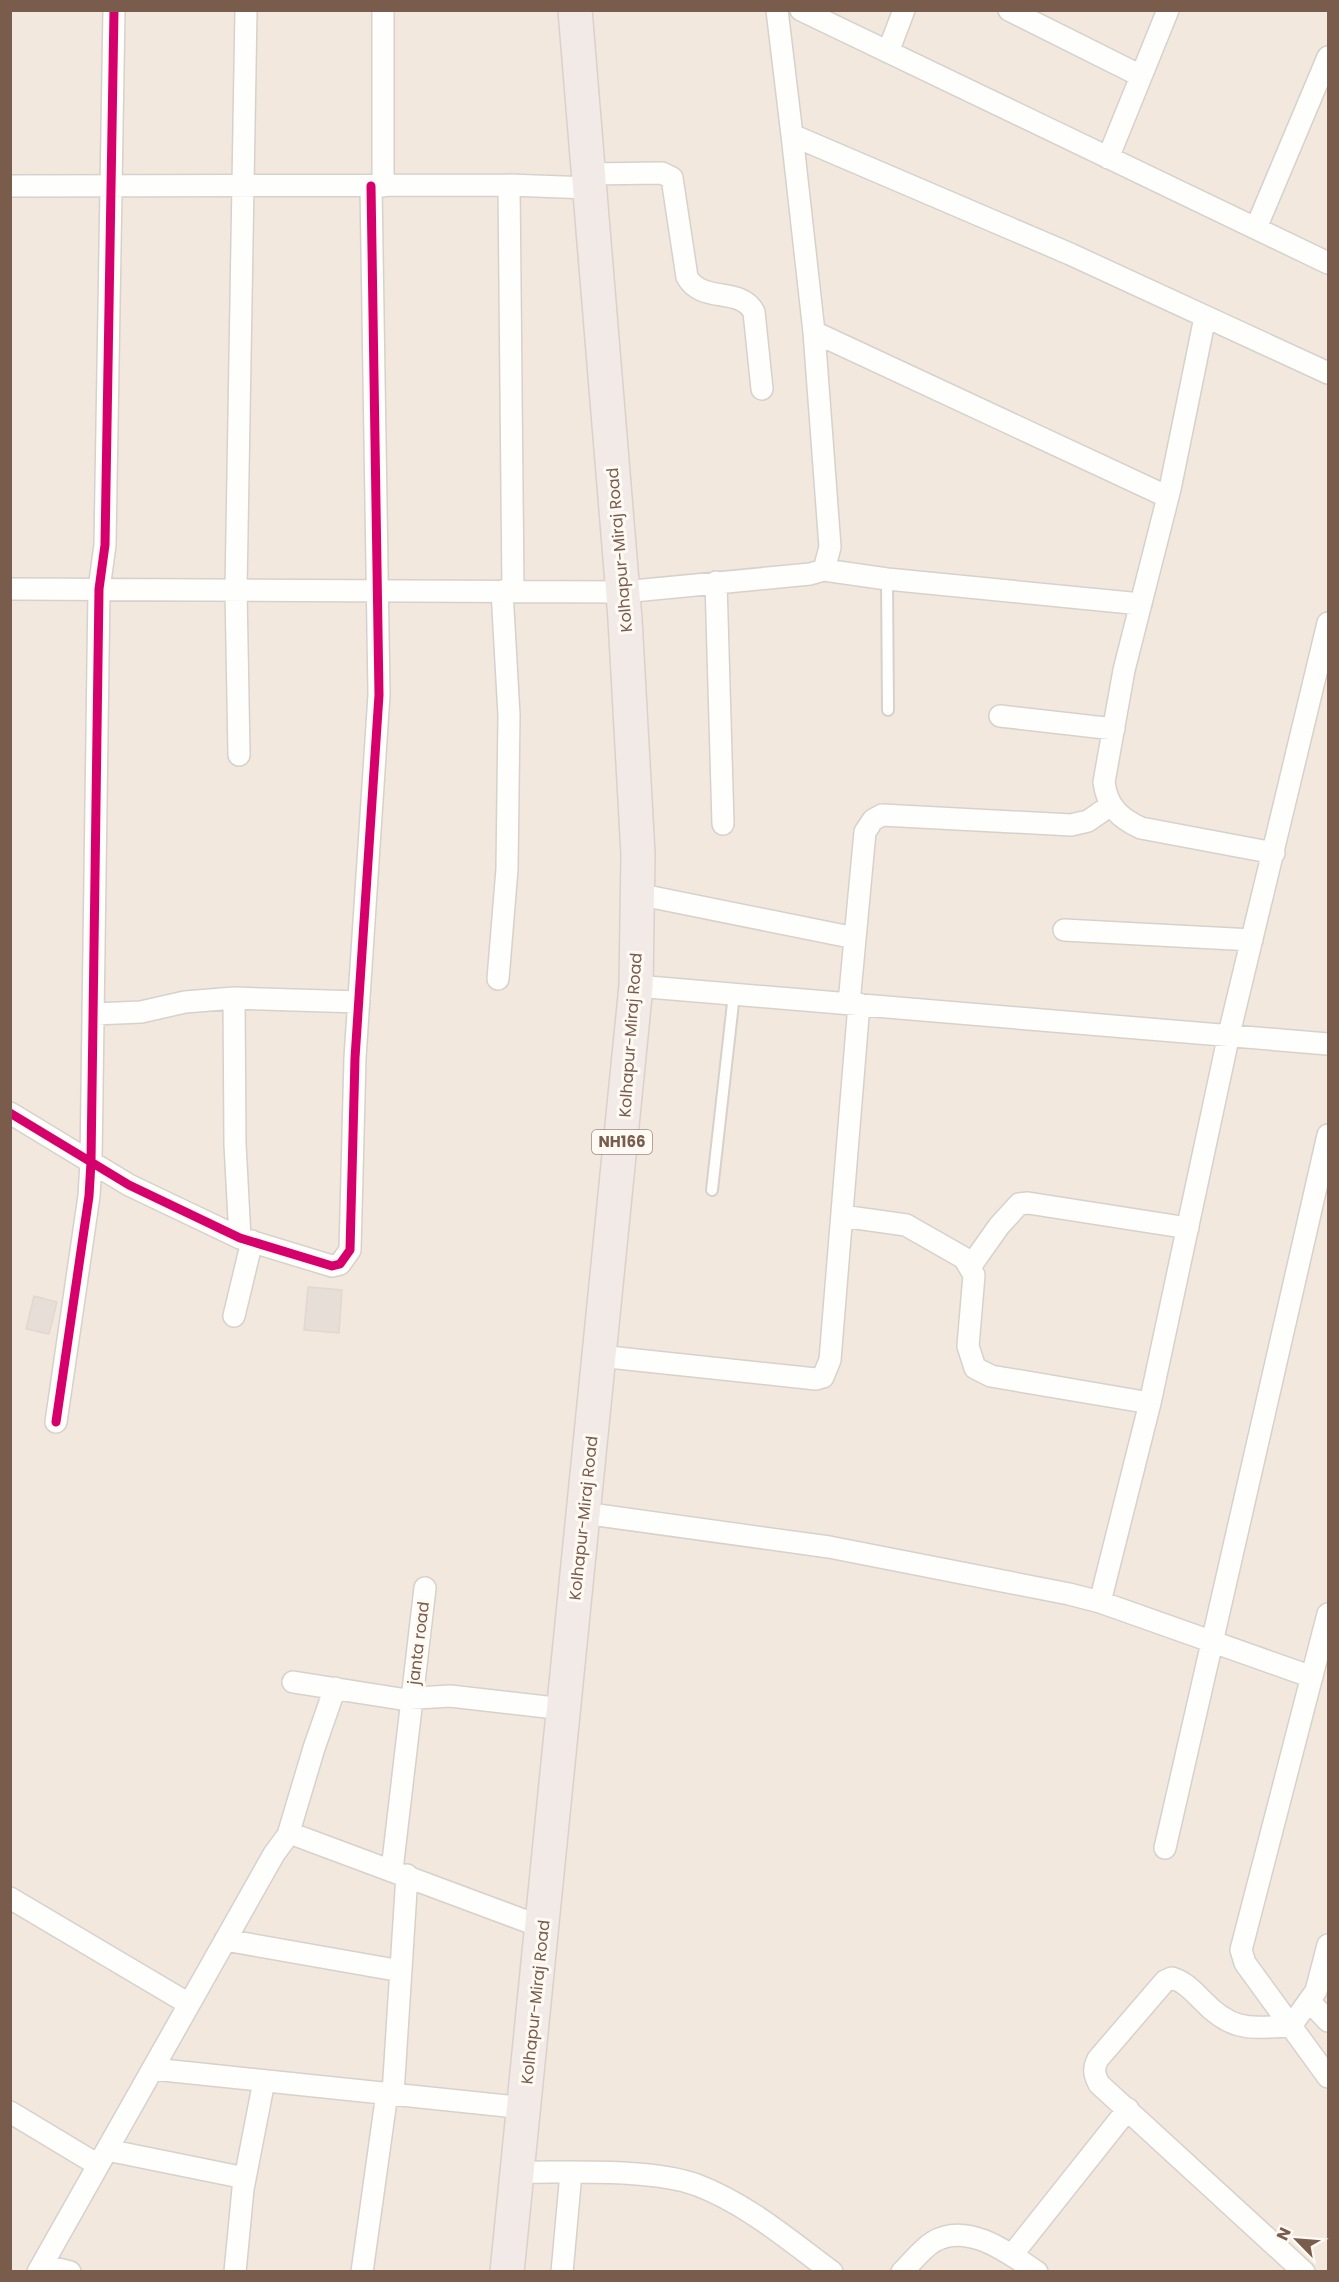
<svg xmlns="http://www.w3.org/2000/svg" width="1339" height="2282" font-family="Poppins,sans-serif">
<rect width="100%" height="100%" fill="#f9f5f0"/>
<path fill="#f2e8de" d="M11,11H1328V2271H11Z"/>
<path fill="#e6ded7" stroke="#e2d8d2" stroke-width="1.5" d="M308,1287L342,1290L339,1333L304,1330Z
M34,1296L57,1302L49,1334L26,1329Z"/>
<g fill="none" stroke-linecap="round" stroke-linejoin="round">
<defs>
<path id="lane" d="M887,579L888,710
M712,1190L734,994"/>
<path id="street" d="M383,10V186
M777,10L792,135L1070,254L1328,373
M801,10L1328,263
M1009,10L1141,76
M888,52L904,10
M1108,158L1168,10
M588,174L662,173L672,178L687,277C702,304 740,286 754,312L762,389
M509,185L513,591
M10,186L509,185L589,188
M1256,228L1328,57
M1205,317L1170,489L1124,670L1104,782C1107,806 1119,818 1141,828L1274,853
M814,332L1168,497
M824,570L887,579L1141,604
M716,582L723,824
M10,589L623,592L810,574L824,570L830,547L814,332L792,135
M1000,716L1114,729
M239,755L236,590L246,10
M637,894L855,938
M1064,930L1252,940
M498,979L507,869L509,715L502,591
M636,986L1328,1044
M234,998L235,1144L240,1238
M849,1003L865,832L873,820L882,815L1071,825L1088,821L1111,805
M95,1014L141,1012L185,1002L234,998L359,1002
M10,1113L129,1185L240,1238L332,1266L340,1264L350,1250L355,1058L379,695L371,186
M842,1216L906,1225L964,1258L974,1275L968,1346L975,1368L991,1376L1150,1403
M970,1267L999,1226L1019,1204L1028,1203L1188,1228
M234,1316L252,1241
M599,1356L816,1379L823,1377L830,1360L859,1004
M56,1422L89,1196L91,1162L99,589L105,545L114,10
M583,1513L829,1547L1069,1594L1100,1602L1312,1677
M1100,1602L1150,1403L1229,1034L1328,623
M1328,1614L1241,1950L1245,1963L1328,2077
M293,1682L401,1699L450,1696L564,1709
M288,1835L314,1748L335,1688
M1165,1848L1328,1135
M392,1870L425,1588
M10,1898L189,2004
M225,1940L401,1971
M1310,2002L1328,2021
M153,2069L525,2108
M393,2094L407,1875
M10,2112L98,2165
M107,2150L245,2178
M518,2172C567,2173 652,2168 697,2185C747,2204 789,2240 832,2272
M1012,2255L1128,2109
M42,2265L70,2272
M38,2272L274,1854L288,1835H295L542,1927
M235,2272L243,2189L264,2081
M362,2272L387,2093
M562,2272L571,2173
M902,2272C912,2262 922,2249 933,2242C967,2221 1009,2253 1037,2272
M1304,2272L1099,2084C1094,2074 1093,2069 1098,2059L1165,1981L1172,1978C1185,1982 1193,1991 1202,2000C1232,2032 1250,2028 1291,2026L1316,1991L1328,1945"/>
<path id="highway" d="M507,2272L636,986L638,854L625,619L575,10"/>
</defs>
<use href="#lane" stroke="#d7d1cb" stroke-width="14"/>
<use href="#street" stroke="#d7d1cb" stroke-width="24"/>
<use href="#highway" stroke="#dad1cc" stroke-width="36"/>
<use href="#lane" stroke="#fefefd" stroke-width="10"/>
<use href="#street" stroke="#fefefd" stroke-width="21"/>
<use href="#highway" stroke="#f2eae7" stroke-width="33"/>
<defs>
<path id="cycleway" d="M10,1113L129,1185L240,1238L332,1266L340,1264L350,1250L355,1058L379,695L371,186
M56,1422L89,1196L91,1162L99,589L105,545L114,10"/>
</defs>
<use href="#cycleway" stroke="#fffaf3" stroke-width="13"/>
<use href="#cycleway" stroke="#d6006c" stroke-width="9"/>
</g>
<g text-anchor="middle" stroke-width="6" stroke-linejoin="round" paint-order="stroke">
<rect fill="#fffaf3" stroke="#a28b7f" stroke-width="1.5" x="592" y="1130" width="60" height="24" rx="4.5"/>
<g font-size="15" font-weight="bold" fill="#7a5c4d">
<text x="622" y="1147">NH166</text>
</g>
<g font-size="16" fill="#7a5c4d" stroke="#fffaf3">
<text transform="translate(619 550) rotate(-95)" y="6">Kolhapur-Miraj Road</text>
<text transform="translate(630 1035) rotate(-86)" y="6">Kolhapur-Miraj Road</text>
<text transform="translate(583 1518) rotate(-84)" y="6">Kolhapur-Miraj Road</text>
<text transform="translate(418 1643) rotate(-83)" y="6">janta road</text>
<text transform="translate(535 2002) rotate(-84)" y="6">Kolhapur-Miraj Road</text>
</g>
</g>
<rect width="1339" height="2282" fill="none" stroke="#7a5c4d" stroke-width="24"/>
<g transform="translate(1297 2240) rotate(295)" stroke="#fffaf3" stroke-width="4.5" paint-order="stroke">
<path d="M0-4.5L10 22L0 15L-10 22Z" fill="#7a5c4d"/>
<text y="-9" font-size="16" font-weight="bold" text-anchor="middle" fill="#7a5c4d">N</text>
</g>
</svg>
